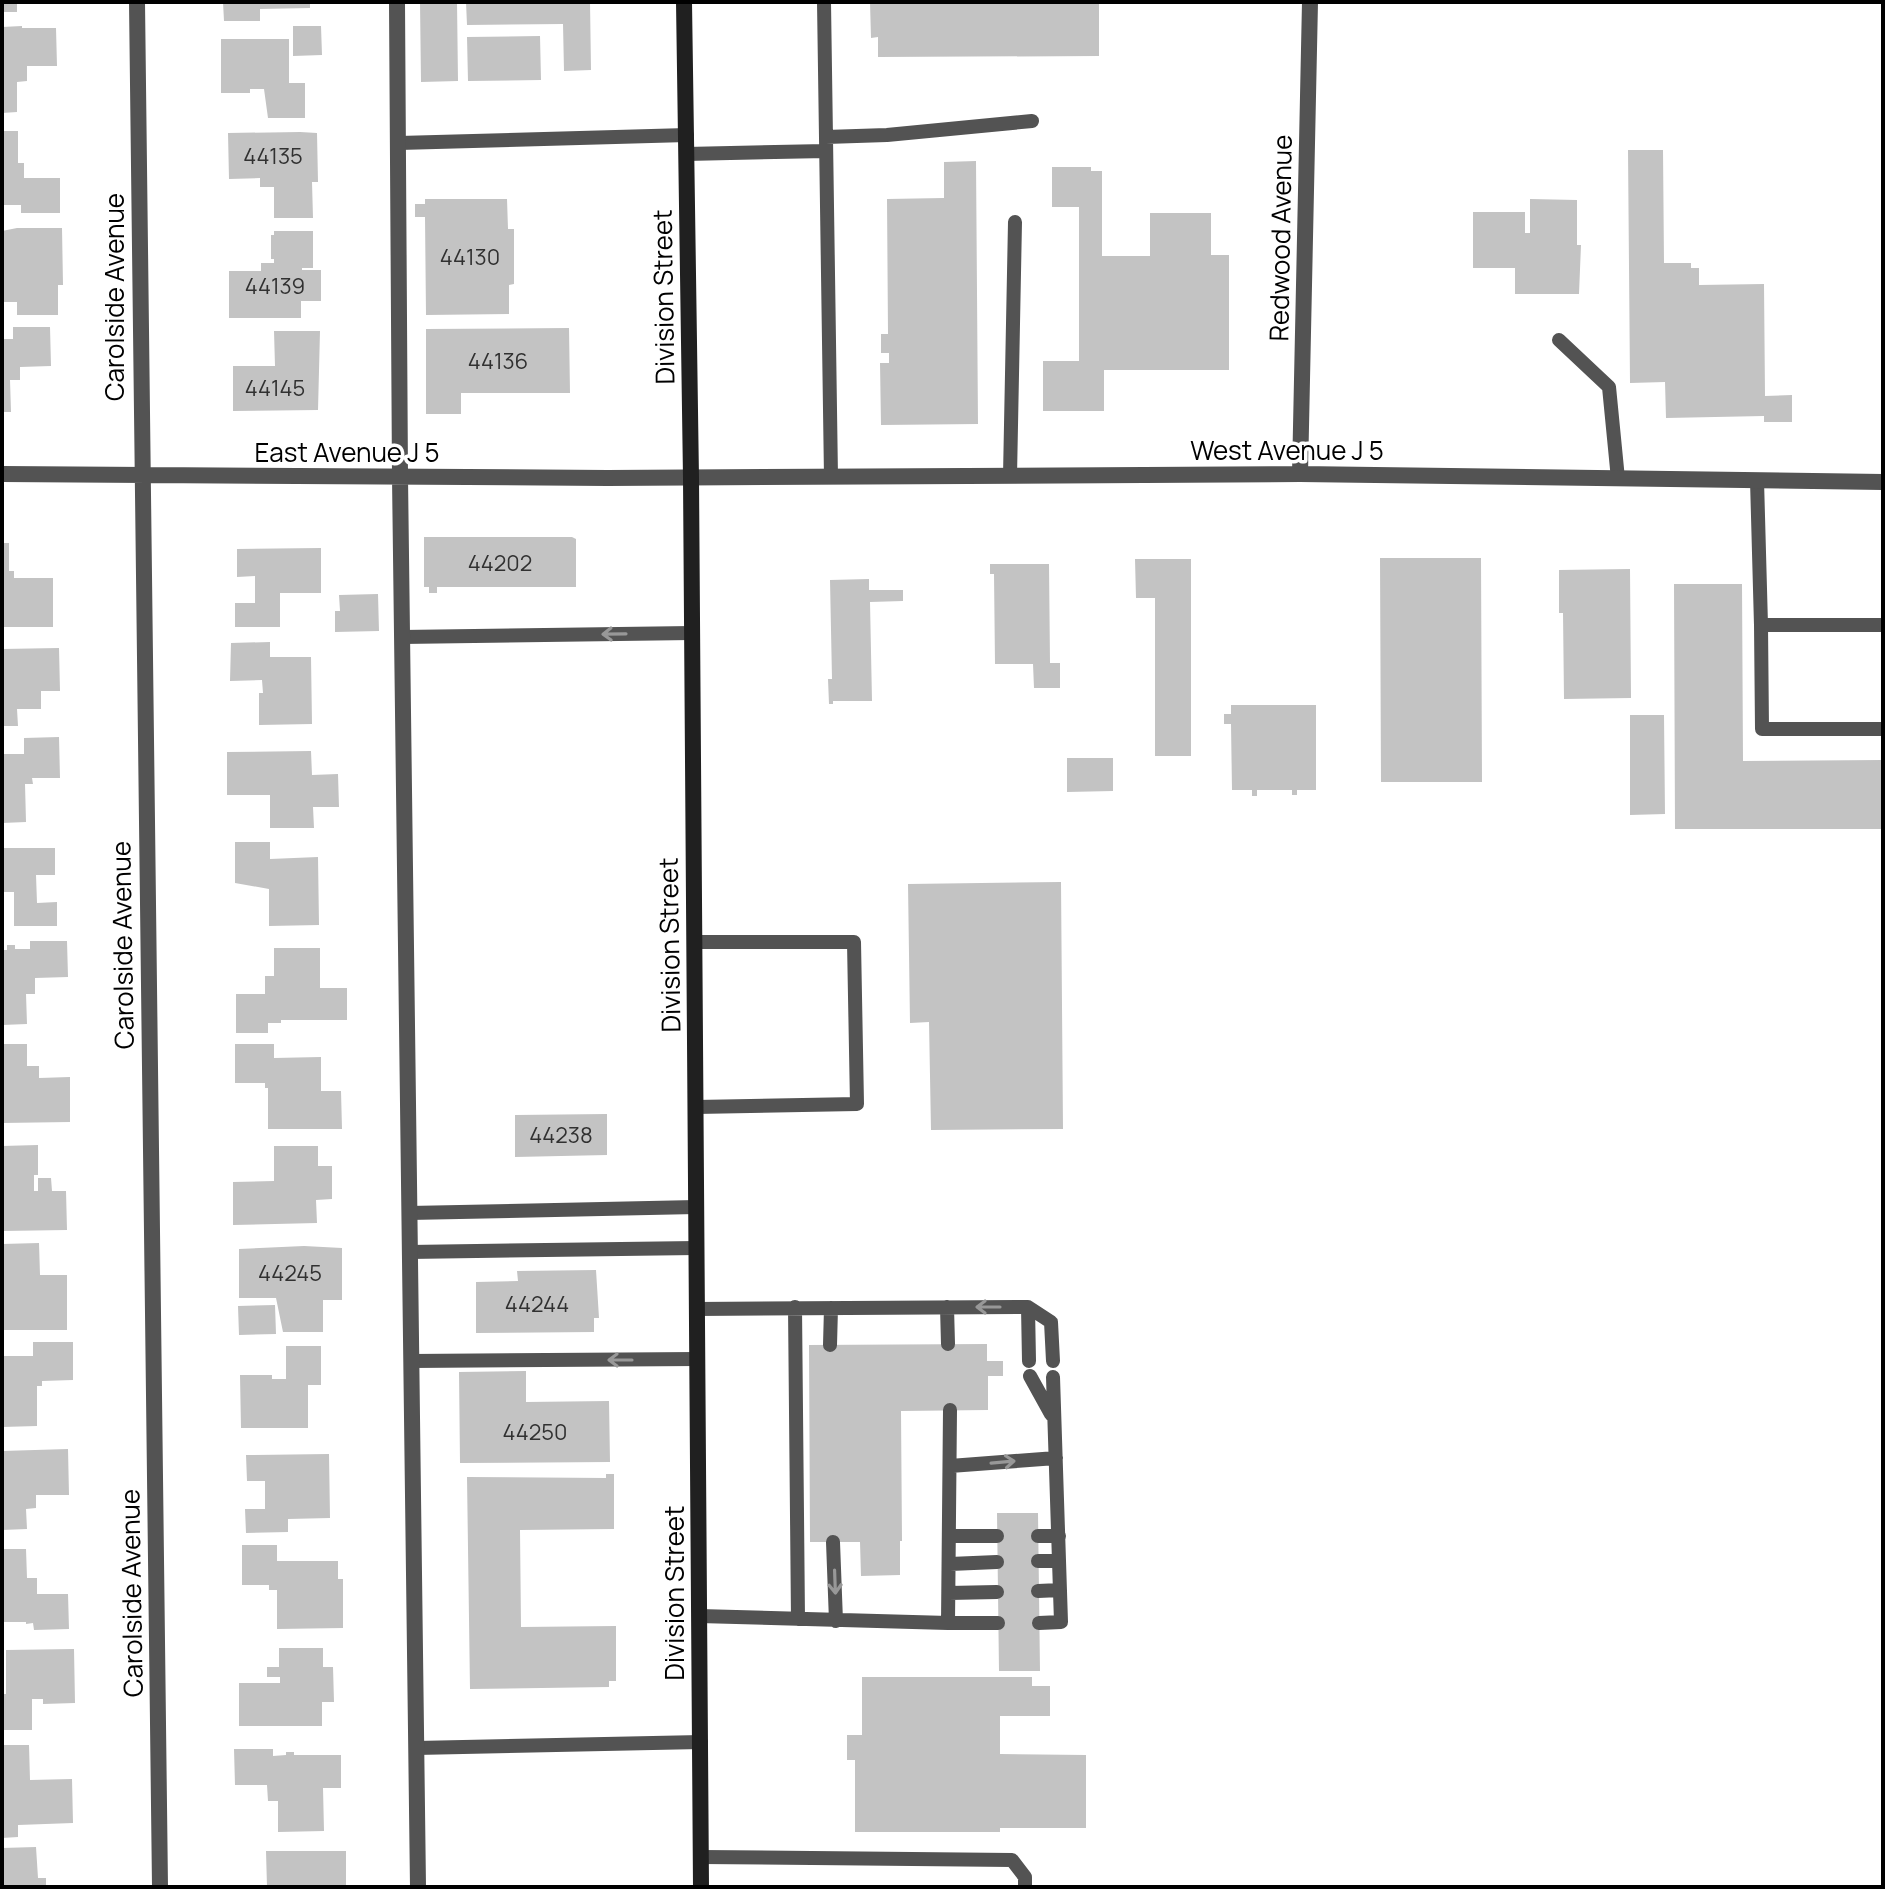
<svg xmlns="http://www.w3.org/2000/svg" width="1885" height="1889" font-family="Manrope,sans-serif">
<rect width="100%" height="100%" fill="#fff"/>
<path fill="#c3c3c3" d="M2,2H17V12H2Z
M223,2H310V8L260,9V21H224Z
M420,2H457L458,81L421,82Z
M466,2H590L591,70L564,71L563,24L467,25Z
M870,2H1099V56L878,57V37L871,38Z
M22,26V28H56L57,66H27V81L17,82V112L2,113V27Z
M293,26H321L322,55L293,56Z
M540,36L541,80L468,81L467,37Z
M221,39H289V83H305V118H268L264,89H250V93H221Z
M2,131H18V163H24V178H60V213H21V205H2Z
M300,132L317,133L318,182H312L313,218H274V187H260V178L229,179L228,133Z
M1628,150H1663L1664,263H1691V268H1699V285L1764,284L1765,396L1792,395V422H1764V416L1666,418L1665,382L1630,383Z
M976,161L978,424L881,425L880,363H889V353H881V334H888L887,199L944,198V162Z
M1052,167H1091V171H1102V256H1150V213H1211V255H1229V370H1104V411H1043V361H1079V207H1052Z
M425,199H507L508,229H514V284L509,285V314L426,315L425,217H415V204H425Z
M1530,199L1577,200V245H1581L1579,294H1515V268H1473V212H1525V233H1530Z
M17,228H62L63,285H58V315H17V302H2V231Z
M274,231H313V268H302V270H321V301H301V318H229V271H261V263H274V259H271V235H274Z
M13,327H50L51,366L20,367V380H10L11,412H2V339H13Z
M569,328L570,393H461V414H426V329Z
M274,331H320L318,410L233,411V366H275Z
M424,537H572L576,539V587H437V593H429V587H424Z
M2,543H9V571H14V578H53V627H2Z
M321,548V593H280V627H235V603H255V576L237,577V549Z
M1380,558H1481L1482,782H1381Z
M1135,559H1191V756H1155V598H1136Z
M990,564H1049L1050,663H1060V688H1034L1033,664H995L994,574H990Z
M1630,569L1631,698L1564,699L1563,613H1559V570Z
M869,579V590H903V601L870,602L872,701H833V704H829L828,679H832L830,580Z
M1674,584H1742L1743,761L1883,760V829H1675Z
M378,594L379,631L335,632V611H340L339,595Z
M270,642V657H311L312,724L259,725V693H263L262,680L230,681L231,643Z
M59,648L60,691H41V709H17L18,726H2V649Z
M1231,705H1316V790H1297V795H1292V790H1257V796H1252V790H1232L1231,724H1224V714H1231Z
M1630,715H1664L1665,814L1630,815Z
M59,737L60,778H32L33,784H25L26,822L2,823V754H24V738Z
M311,751L312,775L338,774L339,807H313L314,828H270V795H227V752Z
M1067,758H1113V791L1067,792Z
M235,842H270V859L318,857L319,925L269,926V889L235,883Z
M2,848H55V875H36L37,903L57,902V926H14V892H2Z
M1061,882L1063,1129L931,1130L929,1022L910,1023L908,884Z
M30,941H67L68,977L35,978V994H26L27,1024L2,1025V950H7V945H15V949H30Z
M274,948H320V988H347V1020H281V1023H268V1033H236V994H265V976H274Z
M2,1044H27V1066H39V1078L70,1077V1122L2,1123Z
M235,1044H274V1058L321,1057V1091H341L342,1129H268V1088H265V1083H235Z
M607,1114V1155L515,1157V1115Z
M38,1145V1175H34V1191H38V1178H51L52,1191H66L67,1230L2,1231V1146Z
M274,1146H318V1166H332V1199L316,1200L317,1223L233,1225V1182L274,1181Z
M39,1243L40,1275H67V1330H2V1244Z
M304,1246L342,1248V1300H323V1332H283L276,1298H239V1249Z
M596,1270L599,1318H594V1332L476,1333V1282L518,1281L517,1271Z
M275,1305L276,1334L239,1335L238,1306Z
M33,1342H73V1380L42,1381V1386H37V1426L2,1427V1356H33Z
M987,1344V1361H1003V1376H988V1410L901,1411L902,1541H900V1575L861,1576L860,1542H810L809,1345Z
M286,1346H321V1385H308V1428H241L240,1375H272V1379H286Z
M526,1371V1402L609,1401L610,1462L460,1463L459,1372Z
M68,1449L69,1495H36V1508L26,1509L27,1529L2,1530V1451Z
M329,1454L330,1518L288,1519V1532L246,1533L245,1509H265V1481H247L246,1455Z
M606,1474H614V1529L520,1530L521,1627L616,1626V1681H609V1687L470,1689L467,1477L606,1478Z
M997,1513H1038L1040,1671H999Z
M242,1545H277V1561H338V1579H343V1628L277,1629V1590H269V1585H242Z
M2,1549H26L27,1578H37V1594H68L69,1629L34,1630L33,1623L26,1624V1622H2Z
M279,1648H323V1667H333L334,1702H322V1726H239V1683H280V1677H267V1667H279Z
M74,1649L75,1703L43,1704V1699H32V1730H2V1694H6V1650Z
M862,1677H1032V1686H1050V1716H1000V1754L1086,1755V1828H1000V1832H855V1760H847V1735H862Z
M2,1745H29L30,1780L72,1779L73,1823L18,1825V1837L2,1838Z
M234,1749H273V1756L286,1755V1752H294V1755H341V1788H323L324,1831L278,1832V1801H268L267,1785H235Z
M36,1847L38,1878H46V1887H2V1848Z
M266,1851H346V1887H267Z"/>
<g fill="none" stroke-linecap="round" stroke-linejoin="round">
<path stroke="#535353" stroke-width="14" d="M824,2L831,477
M826,137L887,135L1032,121
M399,143L687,135
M686,154L826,151
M1559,340L1609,387L1618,479
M1010,476L1015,222
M1757,480L1761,625
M1883,625H1761L1762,729H1883
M402,637L692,633
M694,942H854L857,1104L696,1107
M409,1213L696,1207
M409,1252L696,1248
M795,1307L798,1619
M947,1307L948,1344
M1028,1307L1029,1361
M696,1309L1028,1307L1051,1322L1053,1361
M830,1345L831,1308
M411,1361L698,1359
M1030,1376L1051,1414
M950,1466L1056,1458
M951,1536H997
M1038,1536H1059
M833,1542L836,1621
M1038,1561H1059
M950,1564L997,1562
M1038,1591L1060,1590
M949,1593L997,1592
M699,1616L948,1623L950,1410
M948,1623H998
M1039,1623L1061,1622L1053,1377
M416,1748L701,1742
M701,1857L1012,1860L1025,1877V1887"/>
<path stroke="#535353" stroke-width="16" d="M137,2L160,1887
M397,2L400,477L418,1887
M2,474L608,478L1300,474L1883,482
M1300,474L1310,2"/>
<path stroke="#202020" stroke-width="16" d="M684,2L691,478L701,1887"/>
</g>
<defs><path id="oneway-shaft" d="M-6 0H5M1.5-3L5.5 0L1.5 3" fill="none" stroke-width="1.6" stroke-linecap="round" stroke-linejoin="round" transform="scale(2)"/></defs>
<g stroke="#989898">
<use href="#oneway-shaft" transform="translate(614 634) rotate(179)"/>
<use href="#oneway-shaft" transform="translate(988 1307) rotate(180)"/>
<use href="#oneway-shaft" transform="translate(620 1360) rotate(180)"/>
<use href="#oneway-shaft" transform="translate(1003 1462) rotate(-5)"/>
<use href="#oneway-shaft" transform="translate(835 1582) rotate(88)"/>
</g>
<g text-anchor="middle" stroke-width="7" stroke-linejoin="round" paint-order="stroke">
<g font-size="22" fill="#313131">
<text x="273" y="164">44135</text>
<text x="470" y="265">44130</text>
<text x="275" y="294">44139</text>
<text x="498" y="369">44136</text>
<text x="275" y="396">44145</text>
<text x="500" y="571">44202</text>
<text x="561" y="1143">44238</text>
<text x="290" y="1281">44245</text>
<text x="537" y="1312">44244</text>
<text x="535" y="1440">44250</text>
</g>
<g font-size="26" fill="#000" stroke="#fff">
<text transform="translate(1281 238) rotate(-89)" y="9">Redwood Avenue</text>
<text transform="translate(115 297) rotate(-90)" y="9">Carolside Avenue</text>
<text transform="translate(664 297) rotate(-91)" y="9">Division Street</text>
<text x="1287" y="460">West Avenue J 5</text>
<text x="347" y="462">East Avenue J 5</text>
<text transform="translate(123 945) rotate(-91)" y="9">Carolside Avenue</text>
<text transform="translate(670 945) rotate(-91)" y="9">Division Street</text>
<text transform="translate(132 1593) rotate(-91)" y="9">Carolside Avenue</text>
<text transform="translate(675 1593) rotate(-90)" y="9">Division Street</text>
</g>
</g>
<rect width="1885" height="1889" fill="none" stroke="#000000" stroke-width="8"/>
</svg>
